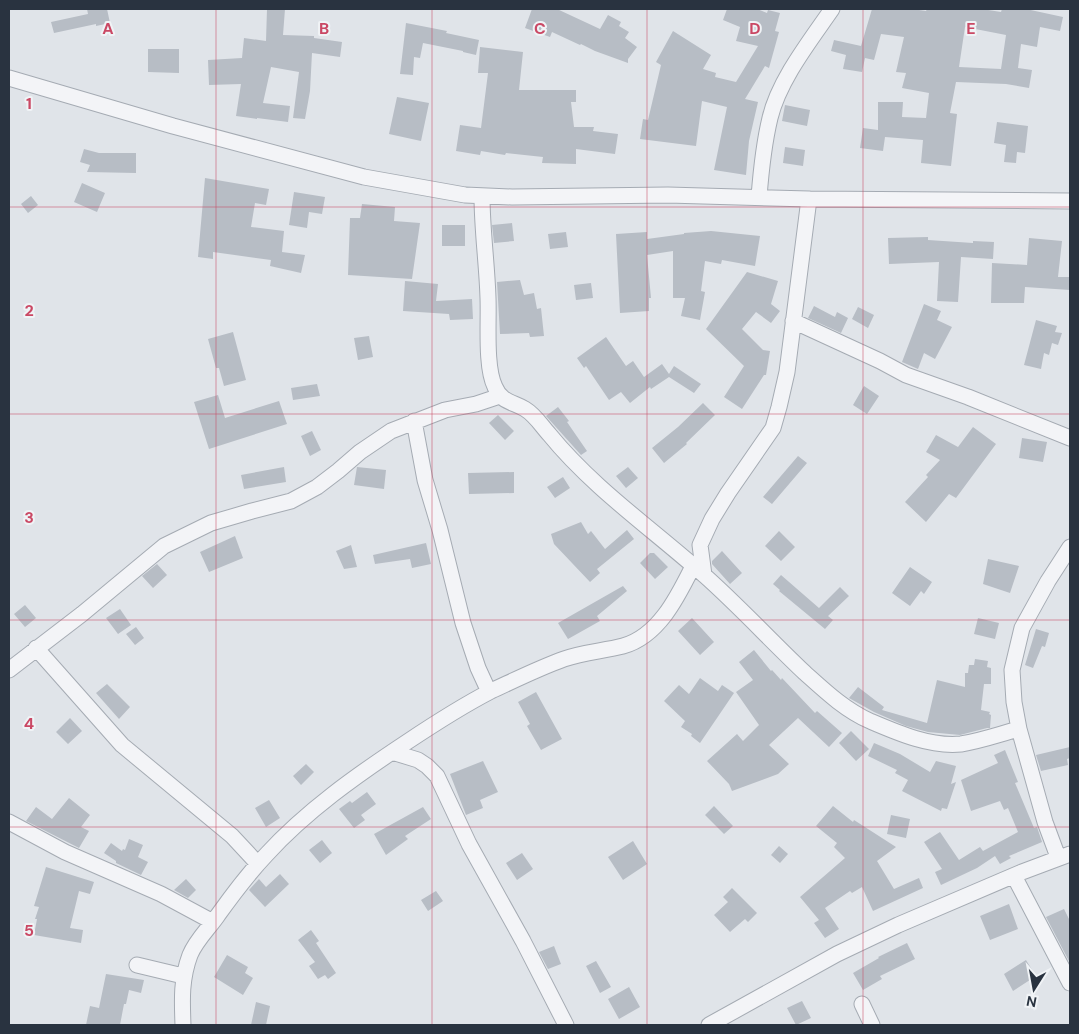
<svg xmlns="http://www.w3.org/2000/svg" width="1079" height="1034" font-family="'DM Sans',sans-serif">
<rect width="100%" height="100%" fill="#e0e4e9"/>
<path fill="#b7bdc5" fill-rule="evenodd" d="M87,9H107L110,23L96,26V24L54,33L51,22L88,14Z
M267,9H285L283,35L314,36V38L342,42L340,57L312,53L310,91L305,119L293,118L299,72L271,67L263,103L290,106L288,122L257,118V119L236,116L241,84L209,85L208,60L242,58L244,38L266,41Z
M532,9H557L600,29L608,15L621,22L619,26L629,32L625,38L637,47L628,59V63L595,51L581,44L580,45L552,32L550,37L525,28Z
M727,9H757L767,13L768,10L780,13L775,31L779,32L769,68L765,66L745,99L758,102L749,141L746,175L714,170L727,107L702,101L696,146L640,139L643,119L648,120L661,65L656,62L673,31L711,55L703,69L716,73L715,77L736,82L758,46L736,41L740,27L723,20Z
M872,9H912L926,11L927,9H982L1001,12L1002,9H1026L1063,17L1060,31L1040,27L1037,47L1021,44L1018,68L1032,70L1029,88L1006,84L956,82L950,113L957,114L951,166L921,163L923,140L885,137L883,151L860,148L863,128L878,130V102H903L902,117L926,118L929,93L902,88L906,73L896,72L904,37L881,34L874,60L865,58L862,72L843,69L846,55L831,51L834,40L861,46ZM965,27L1006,35L1001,69L959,67Z
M406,23L447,31L446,33L479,40L476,55L463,52V51L423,43L420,58L414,57L413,75L400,74Z
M480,47L523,52L519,90H576V102H571L574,127H594L593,131L618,134L615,154L576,149V164L542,163L543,157L506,153L505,155L481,151L480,155L456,151L460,125L481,128L488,73H478Z
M148,49H179V73L148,72Z
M397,97L429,103L421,141L389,134Z
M785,105L810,110L807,126L782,121Z
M997,122L1028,126L1025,153L1017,152L1016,163L1004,162L1006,145L994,143Z
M785,147L805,150L803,166L783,163Z
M84,149L99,153H136V173L87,172L90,165L80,162Z
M205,178L269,189L266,205L255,203L251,227L284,231L282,252L305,255L301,273L270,266L271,260L213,252V259L198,257Z
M82,183L105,193L97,212L74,202Z
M294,192L325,197L322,214L309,212L307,228L289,225Z
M31,196L38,205L28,213L21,204Z
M362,204L395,207L394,221L420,223L412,279L348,275L350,218H360Z
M512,223L514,241L494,243L492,225Z
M442,225H465V246H442Z
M711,231L760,236L755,266L722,260L721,264L705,261L701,291L705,292L700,320L681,316L685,298H673V251L647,255L651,298H649V311L620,313L616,234L647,232V239L684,234V233Z
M566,232L568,247L550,249L548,234Z
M928,237V240L973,243V241L994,242L993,259L961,257L958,302L937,301L939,262L889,264L888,238Z
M1029,238L1062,241L1058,277H1070V290L1025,287L1024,303H991L992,263L1027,265Z
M747,272L778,281L771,304L780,311L771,323L756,312L742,329L763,350L770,351L766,375H764L742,409L724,397L744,366L706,329Z
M520,280L524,295L534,293L537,309L541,308L544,336L530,337L529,333L500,334L497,282Z
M405,281L438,284L436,301L472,299L473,319L450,320L449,314L403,311Z
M591,283L593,298L576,300L574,285Z
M924,304L941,311L937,320L952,327L935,359L924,353L918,369L902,362Z
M814,306L835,317L837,312L848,318L841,333L808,318Z
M858,307L874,315L868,328L852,319Z
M1036,320L1057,326L1055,332L1062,333L1058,345L1052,343L1049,355L1044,353L1041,369L1024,365Z
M233,332L246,380L224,386L219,368H216L208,339Z
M369,336L373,357L358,360L354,338Z
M606,337L626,366L633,361L644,377L662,364L669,374L674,366L701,384L694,393L669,377L651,389L650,387L630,403L621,392L609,400L586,366L584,368L577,358Z
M317,384L320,396L293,400L291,388Z
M864,386L879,396L867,414L853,405Z
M218,395L225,418L279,401L287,424L209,449L194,402Z
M703,403L715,415L686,443L687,444L664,463L652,448L678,427Z
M558,407L569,421L567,422L587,451L581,455L546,416Z
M498,415L514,431L505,440L489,423Z
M973,427L996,444L956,498L949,494L926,522L905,502L928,477L926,475L940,460L926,452L936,435L958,447Z
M312,431L321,450L310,456L301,436Z
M1022,438L1047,442L1043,462L1019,458Z
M798,456L807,463L772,504L763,497Z
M284,467L286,482L244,489L241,475Z
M357,467L386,470L384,489L354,485Z
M628,467L638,478L626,488L616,476Z
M514,472V493L469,494L468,473Z
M563,477L570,488L555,498L547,487Z
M581,522L588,534L591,531L605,549L627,530L634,539L597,569L600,573L590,582L554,544L551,534Z
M779,531L795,547L781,561L765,546Z
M235,536L243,558L209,572L200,552Z
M426,543L431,564L412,568L410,559L375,564L373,555Z
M351,545L357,567L344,569L336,551Z
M722,551L742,573L730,584L712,564V561Z
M650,553H654L668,567L655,579L640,563Z
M988,559L1019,566L1010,593L983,584Z
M157,564L167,575L153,588L142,576Z
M910,567L932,582L924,594L921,591L910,606L892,593Z
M781,575L819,608L840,587L849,596L828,616L833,620L825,629L779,591L780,590L773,584Z
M623,586L627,591L597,616L600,621L568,639L558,623Z
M25,605L36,618L25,627L14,614Z
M120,609L131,625L118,634L106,618Z
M692,618L714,642L700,655L678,631Z
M978,618L999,623L995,639L974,634Z
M136,627L144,638L135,645L126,634Z
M1036,629L1049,633L1045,647L1042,646L1033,668L1025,665Z
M754,650L771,671L772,670L781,680L782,678L815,713L817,711L842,733L829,747L798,718L769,745L789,764L778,774L732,791L729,784L707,761L737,734L743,741L759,725L736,692L753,680L739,662Z
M975,659L988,661L987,667L991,668V684H984L981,710L990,712L989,714L991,715L990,728H987L960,735L928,732L906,726L874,712L849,698L858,687L884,707L882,710L927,723L937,680L965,687V673H968L969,665H974Z
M700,678L718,691L722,685L734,693L700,743L691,736L692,734L681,727L685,721L664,701L679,685L689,694Z
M107,684L130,707L119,719L96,693Z
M536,692L562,739L541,750L527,726L530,724L518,702Z
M70,718L82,731L68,744L56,732Z
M851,731L869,749L856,761L839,743Z
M874,743L900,754L930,772L936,761L956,766L951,784L956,782L947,809L942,808L941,811L902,791L908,780L895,773L897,770L868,756Z
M1070,747V758L1067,759L1068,765L1041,771L1036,755Z
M1005,750L1018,782L1015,783L1034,828L1037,827L1042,842L1009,856L1011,858L1000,864L995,856L977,868L941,885L935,872L942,869L924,842L940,832L959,860L980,847L983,851L1018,832L1008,808L1004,810L1000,801L971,811L961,780L998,763L994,755Z
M483,761L498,792L480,800L483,808L466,815L450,774Z
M306,764L314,772L301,785L293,776Z
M367,792L376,804L361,815L365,820L354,828L339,809L350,801L352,803Z
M69,798L90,815L81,827L89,831L79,848L26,821L36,807L52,819Z
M269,800L280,818L266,827L255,808Z
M714,806L733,826L724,834L705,815Z
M833,806L853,822L854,820L896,847L877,861L894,889L919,878L923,888L873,911L862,887L852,893L850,891L825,908L839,929L825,938L814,923L819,920L800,897L845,858L834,847L837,843L816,826Z
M423,807L431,819L405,836L408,839L386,855L374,834Z
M891,815L910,819L906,838L887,834Z
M129,839L143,845L138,857L148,862L141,875L116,863V861L104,853L111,843L122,851L123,849L125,850Z
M322,840L332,853L320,863L309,850Z
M633,841L647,864L623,880L608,857Z
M779,846L788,854L780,863L771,855Z
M522,853L533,869L517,880L506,863Z
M46,867L94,882L90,894L79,891L70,928L83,930L81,943L34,935L37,919H35L39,907L34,906Z
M280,874L289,884L265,907L249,890L259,879L266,887Z
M186,879L196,890L188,898L174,890Z
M732,888L757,913L748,922L745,919L730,932L714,915L728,902L723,897Z
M436,891L443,901L428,911L421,900Z
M1009,904L1018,929L990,940L980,916Z
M1064,909L1070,921V963L1046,917Z
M311,930L319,941L316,943L336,973L328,979L325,975L318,979L309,966L315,962L298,940Z
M907,943L915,959L880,976L882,979L863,990L853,973L879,958L878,957Z
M554,946L561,964L548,969L539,952Z
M227,955L248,967L245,973L253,978L243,995L214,977Z
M1026,960L1036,976L1013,991L1004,974Z
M596,961L611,987L600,993L586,966Z
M106,974L144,980L141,993L129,990L126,1004H124L120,1025H86L90,1006L99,1008Z
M629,987L640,1007L619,1019L608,999Z
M802,1001L811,1018L796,1025L787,1008Z
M256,1002L270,1006L266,1025H251Z"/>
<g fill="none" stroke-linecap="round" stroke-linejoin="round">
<defs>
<path id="street" d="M9,78L173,126L364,177L465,195L512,197L668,195L809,199L1070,201
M482,196C482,230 487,264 488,298C489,322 485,367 495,387C501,402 513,402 525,409C535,415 541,425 549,434C593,488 651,528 704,575C739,606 771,641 805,673C825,691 845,710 870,721C898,733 930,747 961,744C981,741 1000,734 1019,729
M759,197C761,171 764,143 770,118C779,80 810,41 832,9
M793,321L880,361L906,375L968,397L1070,438
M414,421L425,480L440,530L463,623L478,668L489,692
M704,575L700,545L712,519L728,493L773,428L779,407L787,372L809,199
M36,648L122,745L232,836L258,864
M9,670L82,614L164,546L211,523L252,511L291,501L317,487L338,471L360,452L391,431L445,410L476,404L500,396
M392,752L418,760L427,766L437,776L469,844L523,941L566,1025
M9,822L65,852L161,894L213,922
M1058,857L1045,822L1019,729L1014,702L1012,670L1022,628L1048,581L1070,547
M1014,876L1070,983
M137,965L183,976
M862,1004L872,1025
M183,1025C182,1000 181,979 190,955C196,940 210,927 218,915C233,894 248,874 266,855C306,811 357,775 407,742C434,724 462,706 491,691C515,680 539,668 564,659C583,652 604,651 623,646C659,636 678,596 693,566
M709,1025L837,954L898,925L1022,872L1070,854"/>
</defs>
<use href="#street" stroke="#a5abb3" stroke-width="17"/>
<use href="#street" stroke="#f3f4f7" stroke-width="15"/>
</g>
<path fill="none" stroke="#ca4864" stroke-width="1" stroke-opacity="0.55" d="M216,9V1025M432,9V1025M647,9V1025M863,9V1025M9,207H1070M9,414H1070M9,620H1070M9,827H1070"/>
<g font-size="16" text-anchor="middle" font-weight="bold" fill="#ca4864" stroke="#f0f3f6" stroke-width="4" stroke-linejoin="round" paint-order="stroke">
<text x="108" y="34">A</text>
<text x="324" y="34">B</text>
<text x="540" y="34">C</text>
<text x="755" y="34">D</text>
<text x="971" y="34">E</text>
<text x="29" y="109">1</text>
<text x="29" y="316">2</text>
<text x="29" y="523">3</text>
<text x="29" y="729">4</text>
<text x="29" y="936">5</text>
</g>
<rect width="1079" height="1034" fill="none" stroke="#293340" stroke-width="20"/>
<g transform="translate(1034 989) rotate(191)" stroke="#f0f3f6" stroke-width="4" paint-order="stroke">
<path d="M0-4L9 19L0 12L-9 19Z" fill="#293340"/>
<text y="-8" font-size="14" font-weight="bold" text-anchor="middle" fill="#293340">N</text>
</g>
</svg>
